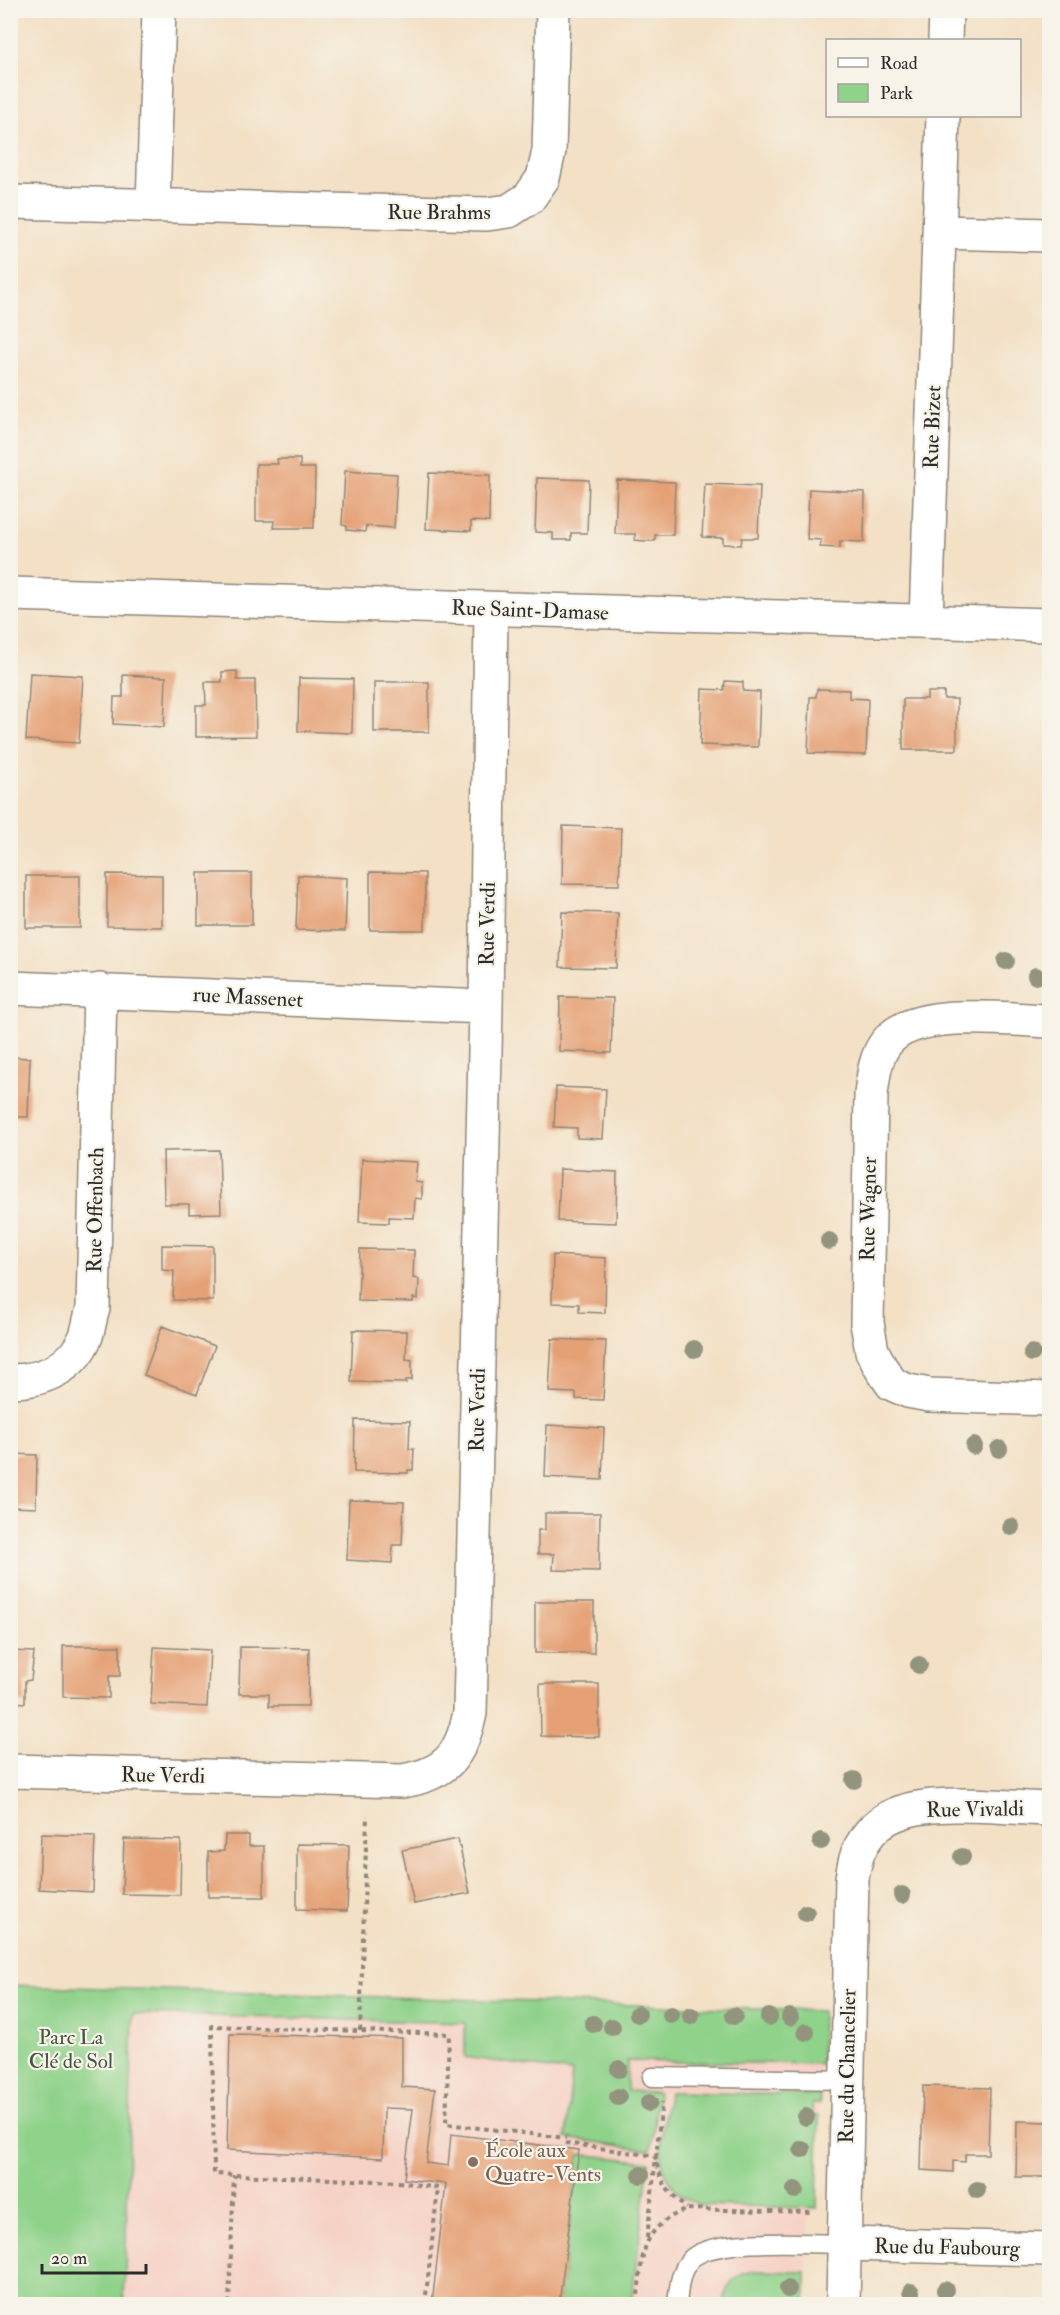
<svg xmlns="http://www.w3.org/2000/svg" width="1060" height="2315" font-family="'IM FELL Double Pica',serif">
<rect width="100%" height="100%" fill="#f7f3e8"/>
<filter id="ink" filterUnits="userSpaceOnUse"><feTurbulence type="fractalNoise" baseFrequency=".0167" numOctaves="2"/><feDisplacementMap in="SourceGraphic" scale="12" xChannelSelector="R" yChannelSelector="G"/><feConvolveMatrix kernelMatrix="1 2 1 2 8 2 1 2 1" color-interpolation-filters="sRGB"/></filter>
<filter id="wash" filterUnits="userSpaceOnUse"><feTurbulence type="fractalNoise" baseFrequency=".008" numOctaves="4" result="noise"/><feDisplacementMap in="SourceGraphic" scale="24" xChannelSelector="R" yChannelSelector="G"/><feGaussianBlur stdDeviation="1.35" result="paint"/><feColorMatrix in="noise" values="0 0 0 0 0 0 0 0 0 0 0 0 0 0 0 0 0 1.4 0 .05"/><feComposite in="paint" operator="in"/></filter>
<g filter="url(#wash)">
<rect width="100%" height="100%" fill="#f3e0c5"/>
<path fill="#f6d1c5" d="M133,1989L822,2011L817,2208L809,2209L806,2304H124Z"/>
<path fill="#8fd28a" stroke="#5d7e5a" stroke-width="1.5" d="M11,1985L822,2011L821,2064L627,2061V2091L658,2092L651,2150L566,2138L572,2072L465,2057V2023L133,2014L124,2304H11Z
M669,2092L820,2095V2104H812L813,2116H819L817,2208L701,2205C689,2202 681,2197 674,2187C651,2160 664,2124 669,2092Z
M579,2154L649,2162L631,2304H559Z
M754,2271L806,2272V2304H723C726,2284 734,2275 754,2271Z"/>
<g id="blocks">
<path fill="#e5a075" d="M277,459H300V468H315L314,528H273L274,521H256V464H278Z
M345,471L397,474L394,528L366,526L365,532L347,530V526L342,525Z
M429,473L490,475L489,522L471,521V531L426,529Z
M537,478L589,480L587,533H571V540H553V533L535,532Z
M617,480L675,482L673,535H655V541H644L635,540V534H615Z
M705,484L760,486L758,538H742L741,545L723,544V538L702,537Z
M809,489L865,492L864,542L840,541V548L820,547L821,540L807,539Z
M237,671V680H255L256,736L196,737V705H206L205,682H222V672Z
M30,673L83,676L79,743L26,740Z
M123,675L166,677L164,727L113,724L114,697H123Z
M299,678L353,679L352,733L298,731Z
M725,681L743,682V691L760,692L758,747L700,745L702,689L724,690Z
M374,682H429V732H374Z
M817,689L849,690V698L868,699L866,755L808,753L810,697H816Z
M927,692H944V699H957V750H903V699H927Z
M563,826L621,828L619,885L562,884Z
M370,872L425,873V930H370Z
M198,873H252V925H198Z
M107,874L162,875V927L107,926Z
M298,875L347,878L345,931L296,930Z
M26,876H80V928H26Z
M562,912L618,913L616,968L560,967Z
M560,997L613,998L611,1053L559,1051Z
M10,1057L30,1058L28,1117H10Z
M556,1087L606,1089L603,1139L577,1138V1128L554,1127Z
M219,1150L221,1213L189,1214V1204H164L163,1151Z
M362,1159L417,1162L415,1182L422,1183V1199L415,1198L414,1218L389,1217V1223L359,1222Z
M560,1169L617,1172L616,1223L558,1221Z
M162,1245L213,1246V1301L173,1300L174,1271L162,1270Z
M360,1249L414,1250L413,1278L419,1279L418,1299L413,1298V1302L358,1301Z
M553,1255L606,1258L605,1313L579,1312V1304L552,1303Z
M162,1326L215,1346L197,1394L144,1375Z
M353,1330L407,1331L406,1359L412,1360V1380H406V1383L351,1382Z
M552,1339L606,1341L603,1400L576,1399V1393L549,1392Z
M355,1420L410,1421L409,1449H414L413,1470H408V1473L354,1472Z
M547,1425L604,1428L602,1480L545,1477Z
M10,1454L37,1455L36,1508L10,1507Z
M349,1500L404,1502L402,1545H393L392,1563L347,1560Z
M545,1513H600L599,1571L553,1570L554,1554H538V1530H545Z
M535,1602H594V1653H535Z
M63,1646H120V1676H109V1698L63,1697Z
M154,1647L210,1650L207,1707L151,1704Z
M240,1647L309,1648L308,1706H269V1694H239Z
M10,1651L34,1652L31,1680L25,1681V1703L10,1702Z
M540,1684H599V1737L541,1736Z
M41,1834L95,1836L93,1892L39,1889Z
M225,1835H249V1846H264V1897H208V1852L224,1851Z
M124,1839L181,1840L180,1895L122,1894Z
M458,1839L470,1893L414,1904L402,1850Z
M297,1844L349,1845L347,1911L297,1909Z
M230,2034L402,2038V2087L435,2089L426,2163L448,2166L451,2134L579,2150L559,2304H432L446,2184L404,2179L413,2109L384,2108L383,2158L227,2150Z
M923,2086L990,2088L988,2154H965V2162L953,2161V2172L921,2170Z
M1017,2121L1050,2122V2177H1016Z"/>
</g>
</g>
<g filter="url(#ink)">
<use href="#blocks" fill-opacity="0" stroke="#8f8678" stroke-width="1.5"/>
<g fill="none" stroke-linecap="round" stroke-linejoin="round">
<defs>
<path id="lane" d="M652,2077L847,2080
M677,2304C679,2289 679,2272 690,2260C712,2236 810,2244 845,2244"/>
<path id="street" d="M945,40L946,10
M10,202L487,214L509,211L529,198L543,178L549,151L553,10
M153,206L159,10
M939,232L1050,235
M926,621L943,116
M10,988L486,1007
M1050,1021C1007,1020 913,1006 886,1043C875,1057 873,1078 871,1095L867,1323L872,1351L881,1368L892,1384L908,1391L929,1395L1050,1399
M10,1381C43,1381 73,1368 86,1336C89,1327 90,1317 93,1309L100,990
M10,1771L402,1781C447,1774 461,1755 470,1713L486,1007L491,609
M845,2244L1050,2249
M843,2304L852,1878C854,1866 856,1853 863,1843C871,1828 886,1817 902,1812C940,1799 1008,1808 1050,1809"/>
<path id="secondary" d="M10,594L1050,625"/>
</defs>
<use href="#lane" stroke="#8f8678" stroke-width="21"/>
<use href="#street" stroke="#8f8678" stroke-width="36"/>
<use href="#secondary" stroke="#8f8678" stroke-width="36"/>
<path stroke="#8f8678" stroke-width="4" stroke-dasharray="4.5 4.5" stroke-linecap="butt" d="M360,2031L367,1815
M565,2143L655,2156C660,2180 667,2194 687,2208
M647,2238L662,2102
M229,2304L234,2175
M425,2304L438,2188L399,2182L214,2174L212,2026L449,2034L446,2124L566,2138
M637,2304C643,2258 637,2229 687,2209L811,2212"/>
<use href="#lane" stroke="#fff" stroke-width="18"/>
<use href="#street" stroke="#fff" stroke-width="33"/>
<use href="#secondary" stroke="#fff" stroke-width="33"/>
</g>
<g fill="#93947e">
<circle cx="1006" cy="961" r="9"/>
<circle cx="1036" cy="976" r="9"/>
<circle cx="829" cy="1241" r="9"/>
<circle cx="694" cy="1349" r="9"/>
<circle cx="1032" cy="1353" r="9"/>
<circle cx="974" cy="1446" r="9"/>
<circle cx="999" cy="1449" r="9"/>
<circle cx="1011" cy="1527" r="9"/>
<circle cx="919" cy="1665" r="9"/>
<circle cx="854" cy="1780" r="9"/>
<circle cx="821" cy="1841" r="9"/>
<circle cx="962" cy="1857" r="9"/>
<circle cx="902" cy="1895" r="9"/>
<circle cx="806" cy="1913" r="9"/>
<circle cx="638" cy="2014" r="9"/>
<circle cx="671" cy="2015" r="9"/>
<circle cx="691" cy="2016" r="9"/>
<circle cx="734" cy="2016" r="9"/>
<circle cx="769" cy="2017" r="9"/>
<circle cx="790" cy="2017" r="9"/>
<circle cx="593" cy="2024" r="9"/>
<circle cx="612" cy="2027" r="9"/>
<circle cx="806" cy="2032" r="9"/>
<circle cx="619" cy="2069" r="9"/>
<circle cx="618" cy="2097" r="9"/>
<circle cx="649" cy="2103" r="9"/>
<circle cx="806" cy="2117" r="9"/>
<circle cx="802" cy="2149" r="9"/>
<circle cx="641" cy="2175" r="9"/>
<circle cx="795" cy="2190" r="9"/>
<circle cx="977" cy="2190" r="9"/>
<circle cx="788" cy="2289" r="9"/>
<circle cx="945" cy="2290" r="9"/>
<circle cx="911" cy="2292" r="9"/>
</g>
</g>
<circle fill="#8d6e63" stroke="#f7f3e8" stroke-width="2" cx="473" cy="2162" r="6"/>
<g text-anchor="middle" stroke-width="4.5" stroke-linejoin="round" paint-order="stroke">
<g font-size="21" fill="#2b2b2b" stroke="#f7f3e8">
<text x="439" y="219">Rue Brahms</text>
<text transform="translate(932 427) rotate(-88)" y="7">Rue Bizet</text>
<text transform="translate(530 610) rotate(2)" y="7">Rue Saint-Damase</text>
<text transform="translate(487 924) rotate(-89)" y="7">Rue Verdi</text>
<text transform="translate(248 997) rotate(3)" y="7">rue Massenet</text>
<text transform="translate(868 1209) rotate(-89)" y="7">Rue Wagner</text>
<text transform="translate(95 1210) rotate(-89)" y="7">Rue Offenbach</text>
<text transform="translate(477 1410) rotate(-89)" y="7">Rue Verdi</text>
<text transform="translate(163 1775) rotate(1)" y="7">Rue Verdi</text>
<text transform="translate(975 1809) rotate(-1)" y="7">Rue Vivaldi</text>
<text transform="translate(847 2066) rotate(-89)" y="7">Rue du Chancelier</text>
<text transform="translate(947 2247) rotate(1)" y="7">Rue du Faubourg</text>
</g>
<g font-size="21" fill="#445543" stroke="#f7f3e8">
<text x="71" y="2044">Parc La<tspan x="71" dy="24">Clé de Sol</tspan></text>
</g>
<g font-size="21" fill="#785e54" stroke="#f7f3e8" text-anchor="start">
<text x="485" y="2157">École aux<tspan x="485" dy="24">Quatre-Vents</tspan></text>
</g>
</g>
<rect width="1060" height="2315" fill="none" stroke="#f7f3e8" stroke-width="36"/>
<rect x="826" y="39" width="195" height="78" fill="#f7f3e8" stroke="#a5a39c" stroke-width="1.5"/>
<rect x="838" y="58" width="30" height="9" fill="#ffffff" stroke="#a5a39c" stroke-width="1.5"/>
<text x="880" y="69" font-size="18" fill="#2b2b2b">Road</text>
<rect x="838" y="84" width="30" height="18" fill="#8fd28a" stroke="#a5a39c" stroke-width="1.5"/>
<text x="880" y="99" font-size="18" fill="#2b2b2b">Park</text>
<path d="M42 2264v9h104v-9" fill="none" stroke="#2b2b2b" stroke-width="3"/>
<text x="51" y="2264" font-size="18" fill="#2b2b2b" stroke="#f7f3e8" stroke-width="4.5" paint-order="stroke">20 m</text>
</svg>
